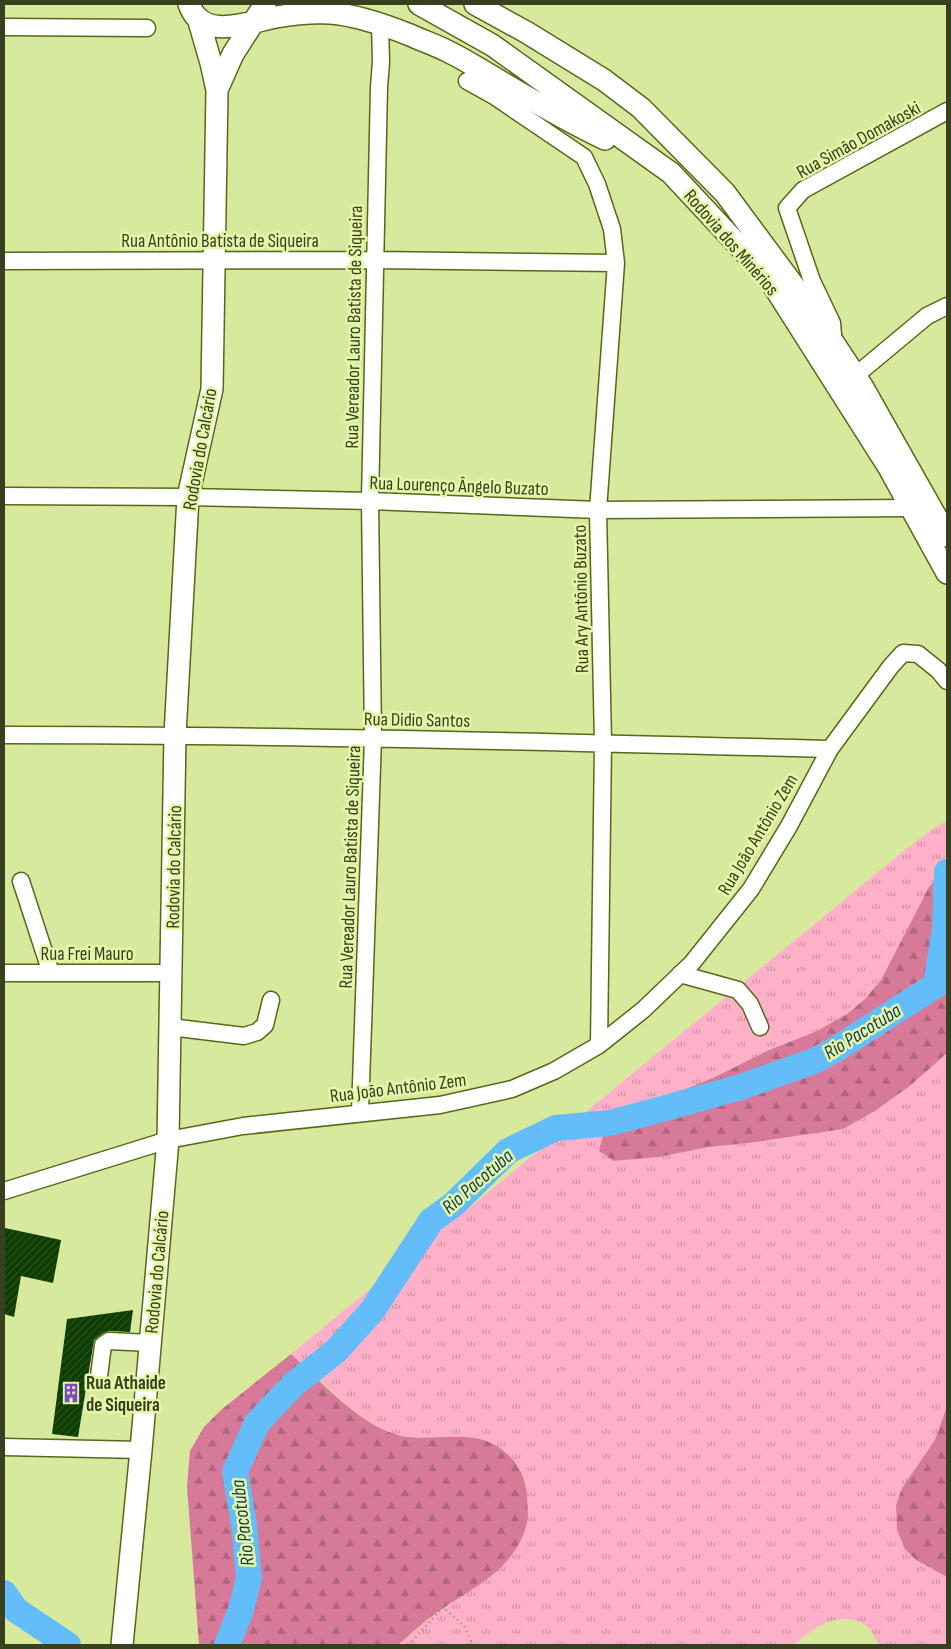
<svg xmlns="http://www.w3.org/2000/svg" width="951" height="1649" font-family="'Sofia Sans Condensed',sans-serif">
<defs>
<pattern id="grass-tufts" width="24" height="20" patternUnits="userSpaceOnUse" patternTransform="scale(1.25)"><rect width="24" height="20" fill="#fdb0c8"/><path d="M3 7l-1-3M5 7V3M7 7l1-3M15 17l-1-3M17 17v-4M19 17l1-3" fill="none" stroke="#ce91a2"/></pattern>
<pattern id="forest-firs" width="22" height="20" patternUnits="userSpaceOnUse" patternTransform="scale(1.25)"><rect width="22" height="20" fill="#d77a99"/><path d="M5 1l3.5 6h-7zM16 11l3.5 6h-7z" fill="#af657c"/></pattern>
<pattern id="building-hatch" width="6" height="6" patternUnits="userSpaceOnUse" patternTransform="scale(1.25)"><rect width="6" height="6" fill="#0d3c00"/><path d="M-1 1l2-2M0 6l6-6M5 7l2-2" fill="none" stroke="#28511c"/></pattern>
</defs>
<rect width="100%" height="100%" fill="#d7e99c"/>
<path fill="url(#grass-tufts)" d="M947,821V865L929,887L881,980L865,999L847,1014L815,1032L769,1050L715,1077L632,1111L599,1151L614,1161L659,1157L709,1147L748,1143L843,1129L875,1111L911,1085L947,1053V1406L935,1440L902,1488L896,1505L897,1530L916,1560L947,1577V1645H878C876,1640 873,1632 869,1628C845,1607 813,1627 794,1645H398L437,1612L483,1582L527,1485L518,1466L504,1450L470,1437L415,1439L389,1433L367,1420L347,1405L291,1354L906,849L937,826Z"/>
<path fill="url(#forest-firs)" d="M947,865V1053L911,1085L875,1111L843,1129L748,1143L709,1147L659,1157L614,1161L599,1151L603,1136L632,1111L715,1077L769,1050L815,1032L847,1014L865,999L881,980L929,887Z
M291,1354C318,1379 355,1419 389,1432C422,1446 461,1428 493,1444C513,1454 526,1474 527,1496C527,1504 529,1514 527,1522C517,1568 474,1587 439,1611C424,1621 411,1634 398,1645H199L187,1486L190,1451L204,1427L221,1410Z
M947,1406V1577L916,1560L905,1549L897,1530L896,1505L902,1488L935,1440Z"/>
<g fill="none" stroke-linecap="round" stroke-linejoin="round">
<path stroke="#63bdf8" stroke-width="26" d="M4,1593L16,1610L68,1645
M227,1645L241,1610L249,1578L244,1524L235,1472L257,1423L294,1384L336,1351L372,1311L431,1221L454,1204L508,1151L556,1128L610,1123L662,1109L741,1087L814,1061L833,1051L936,985L945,929L947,872"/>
</g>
<path fill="url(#building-hatch)" d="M5,1228L61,1240L53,1283L21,1276L14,1317L4,1314V1236Z
M133,1310L130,1332L109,1331L103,1333L94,1340L78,1437L52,1434L67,1319Z"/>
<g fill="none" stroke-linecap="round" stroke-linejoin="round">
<defs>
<path id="minor" d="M4,27L147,28
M467,81L494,96L584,157L597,184L612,229L616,263L598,510L603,743L599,1045
M4,261L375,260L616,263
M833,335L832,323L812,281L787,208L803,190L947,111
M855,376L927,316L947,306
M4,496L188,497L370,501L598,510L913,508
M4,735C279,735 554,742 830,749
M21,881L51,973
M4,973H171
M680,974L738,990L750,1004L760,1027
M170,1027L244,1036L257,1032L265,1025L271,1000
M360,1112L373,738L370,501L379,87L381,62L380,23
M4,1191L168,1140L243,1126L440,1105L512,1089L554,1071L599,1045L643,1010L692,963L751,889L789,826L830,749L891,666L903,653L918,654L938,670L947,681
M99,1376L103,1345L109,1341L150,1343
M4,1447L141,1450"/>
<path id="major" d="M189,4C202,42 249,22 276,17C293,14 313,12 330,13C357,15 385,25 410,35C423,41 436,45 449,52C466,60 482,71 498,80C533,101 568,121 605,139
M419,4L492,45L671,173L768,277L888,466L947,573
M475,4L526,32L604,80L641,108L725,193L814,313L862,386L947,536
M217,90L233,54L265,4
M122,1645L141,1450L168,1140L175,735L188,497L212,389L217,90L211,63L198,18"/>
</defs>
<use href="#minor" stroke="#596719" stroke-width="19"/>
<use href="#major" stroke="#596719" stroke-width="24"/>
<path stroke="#88945e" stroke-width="2.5" stroke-dasharray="1 4" stroke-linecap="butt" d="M409,1645L443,1607L464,1626L473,1645"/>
<use href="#minor" stroke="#fff" stroke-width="16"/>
<use href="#major" stroke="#fff" stroke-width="21"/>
</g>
<defs>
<symbol id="building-bare" viewBox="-9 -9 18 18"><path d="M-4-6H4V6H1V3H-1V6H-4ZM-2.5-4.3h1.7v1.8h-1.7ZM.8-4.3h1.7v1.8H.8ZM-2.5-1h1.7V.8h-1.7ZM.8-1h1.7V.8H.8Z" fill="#7e4dc5" stroke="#e4f7a8" stroke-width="2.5" paint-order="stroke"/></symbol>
</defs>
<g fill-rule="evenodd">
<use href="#building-bare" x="57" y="1379" width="28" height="28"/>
</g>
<g text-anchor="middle" stroke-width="5" stroke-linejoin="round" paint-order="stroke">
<g font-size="19" fill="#394020" stroke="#e4f7a8">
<text transform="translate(858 139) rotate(-29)" y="7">Rua Simão Domakoski</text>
<text x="220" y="247">Rua Antônio Batista de Siqueira</text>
<text transform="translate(732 242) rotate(49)" y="7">Rodovia dos Minérios</text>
<text transform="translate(353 327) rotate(-89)" y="7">Rua Vereador Lauro Batista de Siqueira</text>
<text transform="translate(199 449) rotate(-80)" y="7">Rodovia do Calcário</text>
<text transform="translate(459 485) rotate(2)" y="7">Rua Lourenço Ângelo Buzato</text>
<text transform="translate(580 599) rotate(-91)" y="7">Rua Ary Antônio Buzato</text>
<text transform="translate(417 719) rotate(1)" y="7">Rua Didio Santos</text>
<text transform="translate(757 834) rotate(-59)" y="7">Rua João Antônio Zem</text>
<text transform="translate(173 867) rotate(-89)" y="7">Rodovia do Calcário</text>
<text transform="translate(349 867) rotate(-88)" y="7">Rua Vereador Lauro Batista de Siqueira</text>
<text x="87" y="960">Rua Frei Mauro</text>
<text transform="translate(398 1087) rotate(-7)" y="7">Rua João Antônio Zem</text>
<text transform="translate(156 1272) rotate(-85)" y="7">Rodovia do Calcário</text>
</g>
<g font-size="19" font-weight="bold" fill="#394020" stroke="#e4f7a8" text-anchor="start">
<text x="86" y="1389">Rua Athaide<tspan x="86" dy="22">de Siqueira</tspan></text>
</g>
<g font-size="20" font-style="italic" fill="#143b53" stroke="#e4f7a8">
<text transform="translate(862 1031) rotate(-32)" y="7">Rio Pacotuba</text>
<text transform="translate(477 1181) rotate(-41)" y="7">Rio Pacotuba</text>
<text transform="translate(242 1523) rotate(-97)" y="7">Rio Pacotuba</text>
</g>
</g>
<rect width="951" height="1649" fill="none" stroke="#394020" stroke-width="10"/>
</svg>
